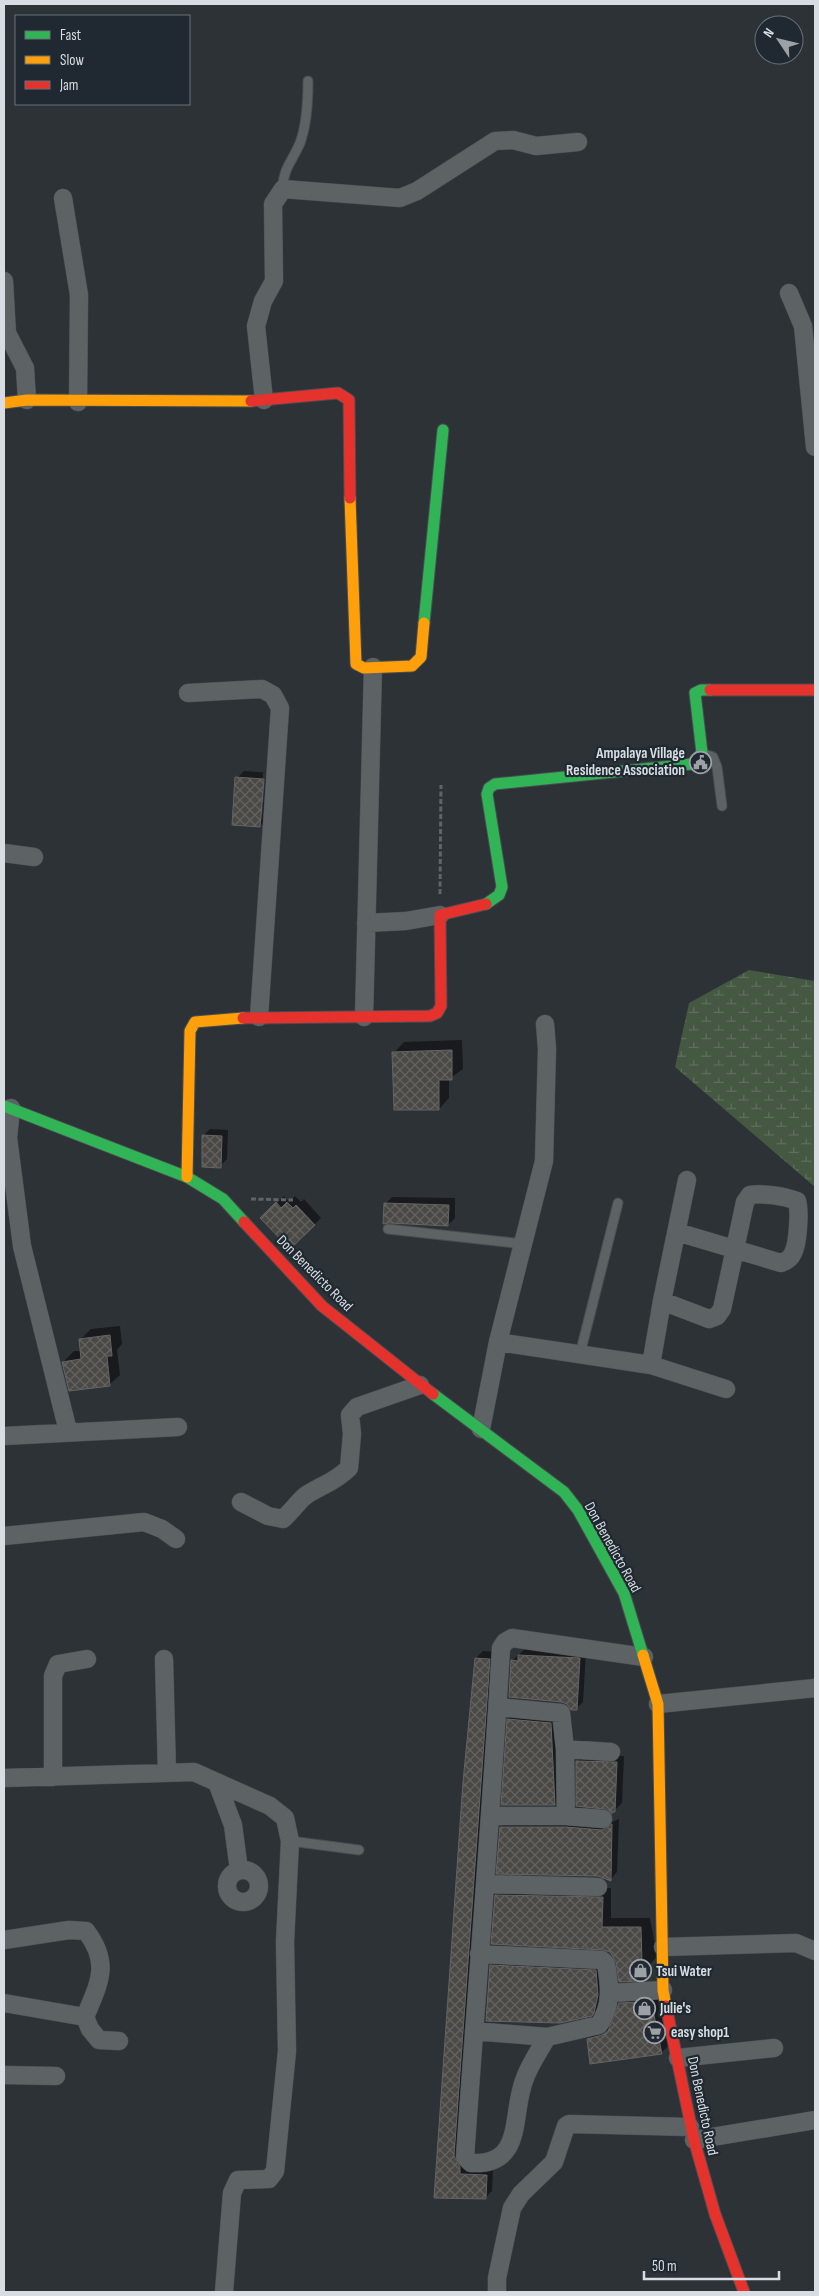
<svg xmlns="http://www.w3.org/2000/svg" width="819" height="2296" font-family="'Sofia Sans Condensed',sans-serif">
<defs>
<pattern id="wetland-marsh" width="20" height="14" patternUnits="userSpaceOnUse" patternTransform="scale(1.25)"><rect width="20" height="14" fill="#455842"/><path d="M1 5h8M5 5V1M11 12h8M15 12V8" fill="none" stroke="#5f705d"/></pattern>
<pattern id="building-cross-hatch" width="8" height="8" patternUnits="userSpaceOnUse" patternTransform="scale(1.25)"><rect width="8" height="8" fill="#4b4945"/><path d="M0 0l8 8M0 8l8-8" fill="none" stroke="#646360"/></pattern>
</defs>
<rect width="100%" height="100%" fill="#2d3237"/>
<path fill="url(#wetland-marsh)" d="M749,970L815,981V1187L675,1067L689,1003Z"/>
<path fill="#0007" fill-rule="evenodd" d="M244,771L270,773L267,819L260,826L237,778ZM263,773H266L262,820H260Z
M462,1040L463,1069L449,1079V1098L439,1109L394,1053L404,1042Z
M210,1129L228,1130L227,1159L220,1166L203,1136Z
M284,1196L289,1202L295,1196L301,1202L304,1199L321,1218L290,1248L262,1218Z
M392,1197L455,1198V1218L448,1225L385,1204Z
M120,1326L122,1344L117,1350L120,1375L109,1385L63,1362L74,1351H81L80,1340L91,1329Z
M526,1648L586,1652L583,1702L576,1709L512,1661Z
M483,1651L496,1652L461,2149L493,2168L492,2191L485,2198L436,2196L476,1658Z
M515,1712L558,1716L562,1797L555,1804H503L508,1719Z
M584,1755L624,1756L622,1803L612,1813L605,1807L577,1762Z
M619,1819L617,1872L611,1879L501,1827L508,1820L610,1823Z
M506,1886L611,1888V1918H650L657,1956L637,1980L610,1951L496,1895Z
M498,1959L603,1964L605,1987L599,2007L592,2015L491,1966Z
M657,1989L674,2040L661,2053L588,2039L601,2026L612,2023L620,2004L633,1991Z"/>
<path fill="url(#building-cross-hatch)" stroke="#636464" d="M235,777L264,779L260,827L232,825Z
M452,1050V1080H439V1110H394L392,1052Z
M202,1135L222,1136L221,1168L202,1167Z
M276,1202L281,1208L287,1202L293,1208L296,1205L315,1225L290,1249L260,1218Z
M384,1203L449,1205L448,1226L389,1223L383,1224Z
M110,1335L112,1356H107L110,1386L69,1391L62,1362L81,1359L79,1339Z
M518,1655L580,1658L577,1710H571L567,1704L562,1702L509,1697L511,1660L518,1661Z
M475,1658L490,1659L454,2156L460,2167V2174L487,2175L486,2199L434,2198L463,1782Z
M507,1719L551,1723L555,1805H501Z
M576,1761L617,1762L615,1812H612V1814L604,1809L576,1806Z
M612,1824L611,1881L598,1876L496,1874L500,1827H566L602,1830Z
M495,1895L603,1897L602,1927H641L642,1963L648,1962V1966L638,1981L619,1982L616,1962L610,1952L603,1950L491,1944Z
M490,1965L596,1970L598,1995L594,2013L592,2016L560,2023L486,2021Z
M643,2002L654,2015L662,2054L590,2064L587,2039L602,2035L608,2031L619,2003Z"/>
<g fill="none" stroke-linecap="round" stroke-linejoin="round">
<defs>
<path id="lane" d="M283,189C282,170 293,160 300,143C307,124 308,100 308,81
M704,754L713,757L717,767L722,806
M388,1229L523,1244
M580,1354L618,1203
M290,1841L359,1850"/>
<path id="street" d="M63,198L79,295L78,402
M4,281L7,333L25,368L27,400
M789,293L803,326L815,447
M264,400L256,326L263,301L274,281L273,204L283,189L400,198L417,191L495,141L513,140L536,146L578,142
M188,693L262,689L273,695L280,708L259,1017
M4,853L34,857
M366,923L406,921L440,915
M364,1017L373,667
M11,1108L8,1138L22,1246L68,1431
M662,1301L709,1319L717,1316L722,1309L745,1202L750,1195C764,1193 784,1196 797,1201C800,1211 798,1244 793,1253C791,1258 787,1261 781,1263L677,1232
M498,1342L651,1365L726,1389
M651,1365L662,1301L687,1180
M481,1429L498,1342L544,1161L547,1049L545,1024
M4,1436L178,1427
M241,1502L268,1516L283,1519C291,1512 298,1502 305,1496C321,1485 334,1483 349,1468L352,1434L350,1415L357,1407L420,1385
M4,1536L144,1522L162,1529L176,1539
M164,1659L167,1773
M658,1704L815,1688
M498,1707L561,1713L565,1749L566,1816
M565,1749L611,1752
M53,1777V1676L58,1664L87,1659
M4,1778L194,1772L270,1806L285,1818L290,1841L285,1942L287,2051L275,2171L269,2179L238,2180L232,2193L224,2292
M218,1785L233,1825L239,1870
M491,1816H566L603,1819
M227 1886a16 16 0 1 1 32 0a16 16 0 1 1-32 0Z
M486,1884L598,1887
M4,1940L69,1930L86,1931C111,1964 99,1983 85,2017L90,2029L99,2040L119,2041
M663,1947L796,1943L815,1951
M611,1993L663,1990
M4,2003L85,2017
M474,2031L547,2037L599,2025C612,2006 610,1986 606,1964L602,1960L479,1954
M547,2037C540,2050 530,2064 525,2078C510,2113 526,2166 471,2163L465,2157C477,1987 491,1818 501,1648L505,1642L512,1638L644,1657
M678,2058L774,2048
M4,2075L56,2076
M694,2140L815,2120
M497,2292V2278L512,2208L521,2194L554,2162L566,2126L569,2124L690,2127"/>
<path id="fast" d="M424,623L443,430
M486,904L499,895L502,887L487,794L489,788L495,784L692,764L702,753L695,693L701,690H710
M4,1106L187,1177L223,1199L244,1222
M433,1394L564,1492L578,1510L624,1593L643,1655"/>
<path id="slow" d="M4,403L27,400L251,401
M350,498L356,664L364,668L412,666L421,657L424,623
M187,1177L190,1031L195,1022L243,1018
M643,1655L658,1704L663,1990L666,2006"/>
<path id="jam" d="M251,401L338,393L349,400L350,498
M710,690H815
M243,1018L430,1016L437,1013L441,1006L440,915L486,904
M244,1222L322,1306L433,1394
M666,2006L694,2140L715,2214L744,2292"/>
</defs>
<use href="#lane" stroke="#494d52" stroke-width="11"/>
<use href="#street" stroke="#494d52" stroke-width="19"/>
<use href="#fast" stroke="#494d52" stroke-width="13"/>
<use href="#slow" stroke="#494d52" stroke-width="13"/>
<use href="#jam" stroke="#494d52" stroke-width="13"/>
<path stroke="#616467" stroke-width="3" stroke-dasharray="5 2.5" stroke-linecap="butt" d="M440,894L441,785
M251,1199L293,1200"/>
<use href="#lane" stroke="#5d6265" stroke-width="9"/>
<use href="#street" stroke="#5d6265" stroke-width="18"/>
<use href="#fast" stroke="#30b455" stroke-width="11"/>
<use href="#slow" stroke="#ff9f0a" stroke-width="11"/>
<use href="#jam" stroke="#e5322d" stroke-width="11"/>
</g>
<defs>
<symbol id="civic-ring" viewBox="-11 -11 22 22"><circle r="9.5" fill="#202931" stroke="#9ca1a6" stroke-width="1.5"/><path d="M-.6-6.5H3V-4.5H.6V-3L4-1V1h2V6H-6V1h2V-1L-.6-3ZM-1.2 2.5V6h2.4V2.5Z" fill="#9ca1a6"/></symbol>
<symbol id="shop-ring" viewBox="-11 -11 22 22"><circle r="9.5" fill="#202931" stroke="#9ca1a6" stroke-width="1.5"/><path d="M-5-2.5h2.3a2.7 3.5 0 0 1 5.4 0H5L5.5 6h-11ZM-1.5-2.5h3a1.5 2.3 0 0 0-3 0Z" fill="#9ca1a6"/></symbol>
<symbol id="supermarket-ring" viewBox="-11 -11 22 22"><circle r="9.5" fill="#202931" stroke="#9ca1a6" stroke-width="1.5"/><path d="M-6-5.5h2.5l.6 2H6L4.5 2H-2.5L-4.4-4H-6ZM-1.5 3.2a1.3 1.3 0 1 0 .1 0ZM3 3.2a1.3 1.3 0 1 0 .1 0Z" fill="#9ca1a6"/></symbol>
</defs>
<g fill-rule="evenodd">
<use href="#civic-ring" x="688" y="750" width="25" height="25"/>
<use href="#shop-ring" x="628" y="1958" width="25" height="25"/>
<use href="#shop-ring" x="632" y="1996" width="25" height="25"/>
<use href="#supermarket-ring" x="642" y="2020" width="25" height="25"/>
</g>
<g text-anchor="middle" stroke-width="4.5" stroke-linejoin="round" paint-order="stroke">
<g font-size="15" font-weight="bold" fill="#d7dde2" stroke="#202931" text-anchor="start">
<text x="685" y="758" text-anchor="end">Ampalaya Village<tspan x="685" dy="17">Residence Association</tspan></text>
<text x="656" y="1976">Tsui Water</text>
<text x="660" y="2013">Julie's</text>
<text x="671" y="2037">easy shop1</text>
</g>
<g font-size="15" fill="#d7dde2" stroke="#202931">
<text transform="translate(315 1273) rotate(45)" y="5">Don Benedicto Road</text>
<text transform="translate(613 1547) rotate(61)" y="5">Don Benedicto Road</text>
<text transform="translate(703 2106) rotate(78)" y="5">Don Benedicto Road</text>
</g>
</g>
<rect width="819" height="2296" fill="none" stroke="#d7dde2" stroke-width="10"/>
<rect x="15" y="15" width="175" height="90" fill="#202931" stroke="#697178"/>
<rect x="25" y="31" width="25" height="8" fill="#30b455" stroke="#697178"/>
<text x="60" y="40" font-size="15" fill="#d7dde2">Fast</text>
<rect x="25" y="56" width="25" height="8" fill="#ff9f0a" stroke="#697178"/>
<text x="60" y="65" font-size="15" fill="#d7dde2">Slow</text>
<rect x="25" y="81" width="25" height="8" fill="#e5322d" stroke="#697178"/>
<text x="60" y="90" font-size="15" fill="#d7dde2">Jam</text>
<g transform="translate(779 40) rotate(305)"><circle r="24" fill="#202931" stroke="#697178"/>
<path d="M0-4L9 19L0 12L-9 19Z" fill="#9ca1a6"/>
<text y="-8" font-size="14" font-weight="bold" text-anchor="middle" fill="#d7dde2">N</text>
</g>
<path d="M644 2271v8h135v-8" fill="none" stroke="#d7dde2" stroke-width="2.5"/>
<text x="652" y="2271" font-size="15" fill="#d7dde2" stroke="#202931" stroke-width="4" paint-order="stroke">50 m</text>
</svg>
